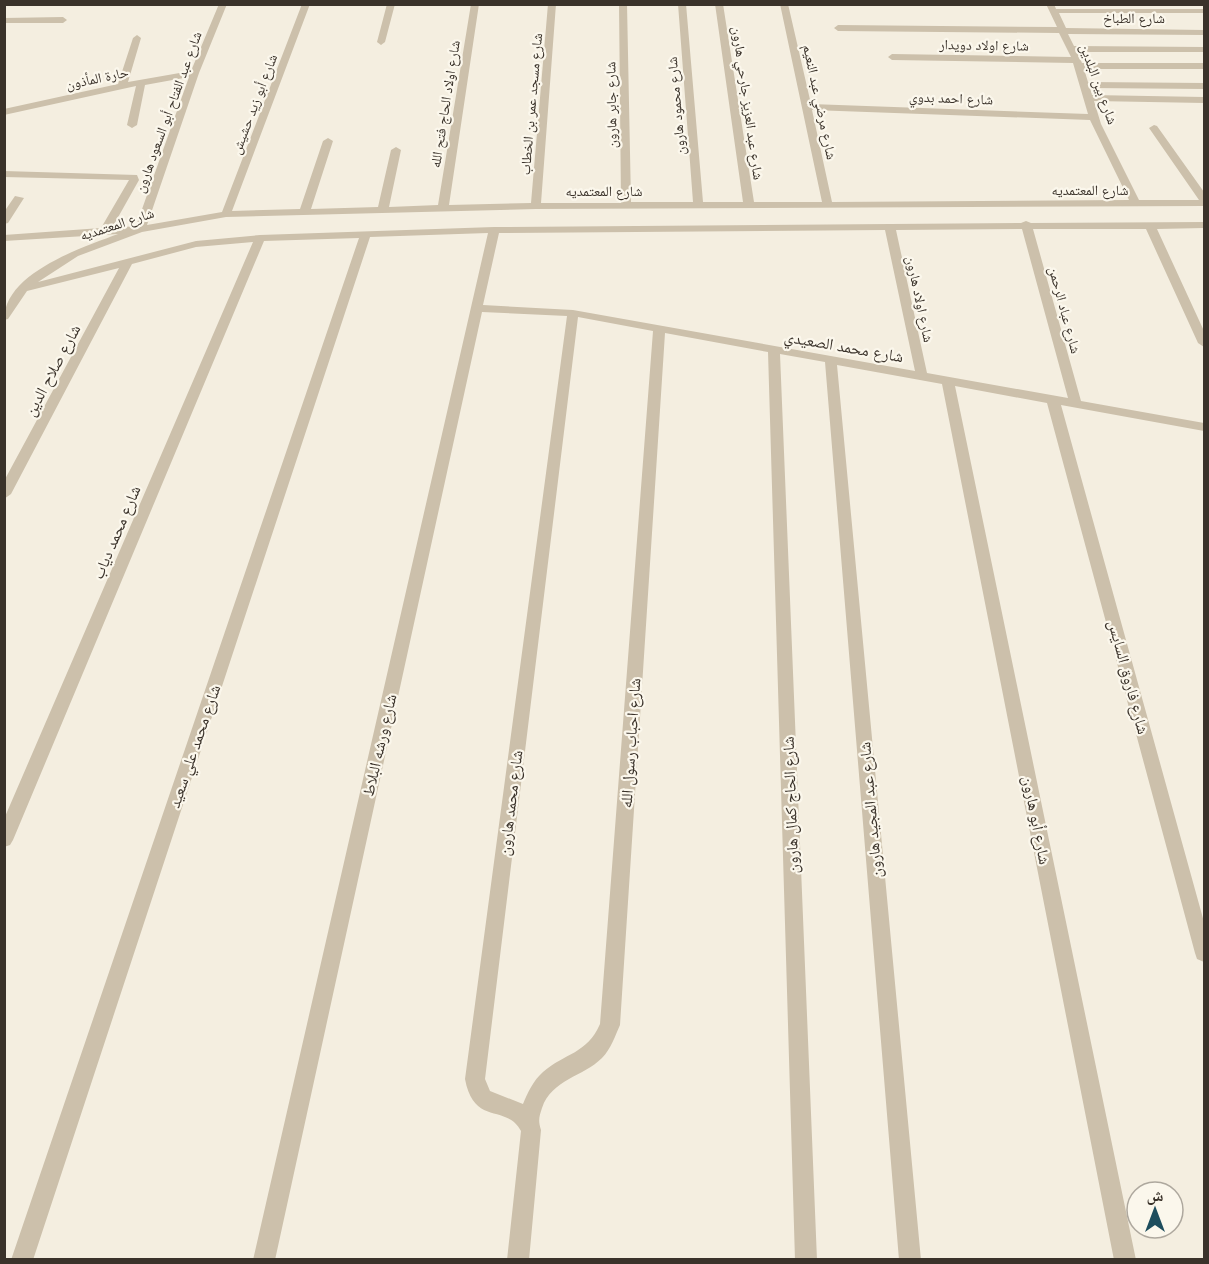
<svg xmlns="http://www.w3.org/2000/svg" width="1209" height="1264" font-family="'PT Sans','Noto Naskh Arabic',sans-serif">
<rect width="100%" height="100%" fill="#f4eee0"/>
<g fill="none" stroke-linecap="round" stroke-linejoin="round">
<path fill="#ccc0ab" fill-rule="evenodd" d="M219,4H227L199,73L147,225L222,212L302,4H310L232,211L300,209L323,141L328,138L333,141L311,209L378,207L391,150L396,147L401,150L389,207L438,205L471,4H479L449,205L531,203L548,4H556L541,203H621L619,4H627L631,202H693L678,4H686L703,202H743L715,4H723L754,202H822L780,4H788L811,104L1088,114L1073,63L892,60L888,57L892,54L1071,57L1059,33L838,31L834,28L838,25L1057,27L1046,4H1054L1056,9H1204V13H1059L1066,28L1204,30V35L1068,34L1074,46L1204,47V52H1077L1082,63H1204V69H1084L1088,82L1204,83V89L1090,88L1092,95L1204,97V103L1094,101L1101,124L1139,200H1199L1149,128L1154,125L1157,126L1204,192V206L536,209L226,217L142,232L78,256L38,282L196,241L260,235L494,227L1021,223L1026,221L1031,223L1204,222V228L1157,229L1204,331V347L1198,343L1146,229H1033L1081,401L1204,423V431L1061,405L1204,922V962L1197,959L1195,953L1047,403L955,386L1136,1260H1114L942,384L837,365L921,1260H899L825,362L780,354L817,1260H795L768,352L665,333L620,1025C615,1036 611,1049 602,1058C583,1077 552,1079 542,1108C539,1117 538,1121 541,1130L529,1260H507L521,1131C506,1103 474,1127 465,1079L567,316L482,312L275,1260H253L488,233L370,237L33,1260H11L359,238L264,241L13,840L10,845L4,847V819L253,242L196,247L132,264L11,494L4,499V481L119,268L27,291L8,319L4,320C4,273 81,248 118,234L4,241V235L101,228L129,180L4,177V171L137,175L139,180L112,228L136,226L189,77L145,85L137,125L132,128L127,125L136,86L4,115V109L118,84L133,38L137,35L141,38L128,82L191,71ZM812,110L1090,120L1129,200L832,202ZM1022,229L1068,398L927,373L896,230ZM885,230L915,371L573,310L483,305L499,233ZM578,317L653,331L600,1024C587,1054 565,1053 543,1072C533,1081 528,1092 523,1104L490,1091L485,1079Z
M387,4H395L385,42L381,45L377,42Z
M4,18L63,17L67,20L63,23H4Z
M15,196L24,198L8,223L4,224V212Z"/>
</g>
<g text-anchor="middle" stroke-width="4.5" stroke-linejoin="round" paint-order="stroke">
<g font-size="14" fill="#3a322a" stroke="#fbf7ec">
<text x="1134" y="23">شارع الطباخ</text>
<text transform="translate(984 45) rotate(1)" y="5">شارع اولاد دويدار</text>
<text transform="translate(97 78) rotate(-12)" y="5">حارة المأذون</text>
<text transform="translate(1099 84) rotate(70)" y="5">شارع بين البلدين</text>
<text transform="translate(951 98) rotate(2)" y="5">شارع احمد بدوي</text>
<text transform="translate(820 102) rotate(78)" y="5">شارع مرضي عبد النعيم</text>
<text transform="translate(748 103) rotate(82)" y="5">شارع عبد العزيز جارحي هارون</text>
<text transform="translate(254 104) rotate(-69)" y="5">شارع أبو زيد حشيش</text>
<text transform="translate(445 104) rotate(-81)" y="5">شارع اولاد الحاج فتح الله</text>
<text transform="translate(531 104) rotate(-85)" y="5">شارع مسجد عمر بن الخطاب</text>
<text transform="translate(611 105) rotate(-91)" y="5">شارع جابر هارون</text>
<text transform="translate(676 106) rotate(-95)" y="5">شارع محمود هارون</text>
<text transform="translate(168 112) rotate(-70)" y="5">شارع عبد الفتاح أبو السعود هارون</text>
<text x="1090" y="195">شارع المعتمديه</text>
<text x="604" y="196">شارع المعتمديه</text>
<text transform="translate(117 224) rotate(-18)" y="5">شارع المعتمديه</text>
<text transform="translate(920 299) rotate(78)" y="5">شارع اولاد هارون</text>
<text transform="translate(1065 310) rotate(75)" y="5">شارع عباد الرحمن</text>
</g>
<g font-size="16" fill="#3a322a" stroke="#fbf7ec">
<text transform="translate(844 346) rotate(10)" y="6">شارع محمد الصعيدي</text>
<text transform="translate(52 370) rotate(-62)" y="6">شارع صلاح الدين</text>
<text transform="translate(116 532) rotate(-67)" y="6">شارع محمد دياب</text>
<text transform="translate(1129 677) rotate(75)" y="6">شارع فاروق السايس</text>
<text transform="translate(630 743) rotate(-86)" y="6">شارع احباب رسول الله</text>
<text transform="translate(379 745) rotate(-77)" y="6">شارع ورشه البلاط</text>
<text transform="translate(194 746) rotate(-71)" y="6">شارع محمد علي سعيد</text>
<text transform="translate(510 803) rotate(-83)" y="6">شارع محمد هارون</text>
<text transform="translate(790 805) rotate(-92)" y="6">شارع الحاج كمال هارون</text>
<text transform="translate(870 810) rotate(-95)" y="6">شارع عبد المجيد هارون</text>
<text transform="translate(1037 820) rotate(79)" y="6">شارع أبو هارون</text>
</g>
</g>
<rect width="1209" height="1264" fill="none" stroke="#3a322a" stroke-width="12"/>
<g transform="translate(1155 1210)"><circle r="28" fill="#fbf7ec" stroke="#aea89e" stroke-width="1.5"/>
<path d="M0-4.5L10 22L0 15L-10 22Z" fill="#1e4d5d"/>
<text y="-9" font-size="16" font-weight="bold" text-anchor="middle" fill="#3a322a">ش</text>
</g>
</svg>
